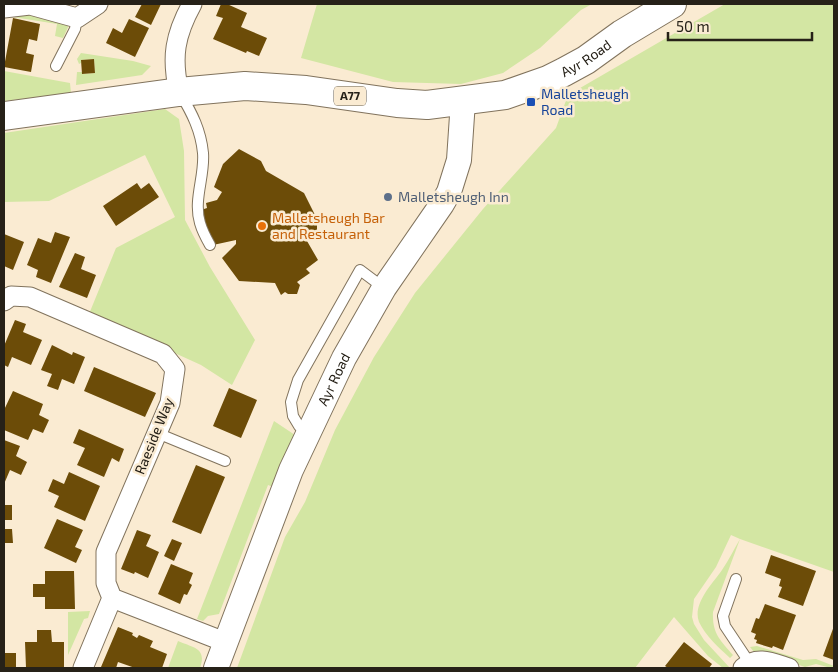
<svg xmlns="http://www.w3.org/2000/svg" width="838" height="672" font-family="'Exo 2',sans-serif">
<rect width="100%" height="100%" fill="#faebd2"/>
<path fill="#d3e6a3" d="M317,4H592L581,10L540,48L503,73L461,84L393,82L301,58Z
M725,4H834V572L740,539L713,612C712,633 720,640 733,655L730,658C719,648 705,635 699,622C692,604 713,583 722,570C729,560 734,549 740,539L731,535L716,567L694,599L692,617L694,624L704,640L730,668H723L708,656L674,617L635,668H237L285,537L305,502L335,430L374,357L415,293L483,209L556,128L568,95Z
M24,14L60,20L69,25L63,38L55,36L57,24L13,17Z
M81,53L133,61L151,66L142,75L76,85L77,72H82V74L95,73L94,59L81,60V63L79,64L77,59Z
M4,71L70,83L71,93L4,101Z
M165,109L179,119L184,151L185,220L210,267L255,340L232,385L201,365L89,314L116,248L175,217L145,155L49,201L4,202V133Z
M274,421L295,435L273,487L268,485L219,614L208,616L203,621L197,619Z
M90,611L88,618L84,619L68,655V612Z
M178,641C194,648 207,648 200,668H168Z
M757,646L803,660L816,659L834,666L831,668L816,664L805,667L764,653L754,652L750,647Z"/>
<path fill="#6c4c08" d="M142,4H161L151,25L135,17Z
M221,4H227L247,13L241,27L267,38L259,56L247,51L246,53L213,39L223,18L216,16Z
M13,18L40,24L37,41L29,39L26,53L34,55L31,72L4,67Z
M129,19L149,28L135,57L106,43L113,28L122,33Z
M94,59L95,73L82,74L81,60Z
M239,149L261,161L266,171L304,193L317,219V234L307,241L318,260L306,269L310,273L297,282L300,285L297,294H288L285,292L281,295L275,283L239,281L222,258L236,244V240L213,245L201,210L207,208L206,203L217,200L222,192L214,187L223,164Z
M137,183L141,189L149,183L159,197L116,226L103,206Z
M55,232L70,237L51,283L36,277L38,270L27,265L38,238L51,243Z
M4,234L24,242L13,270L4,266Z
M75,253L85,257L81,269L96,275L87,298L59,287Z
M15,320L26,324L23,332L42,340L31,365L12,357L8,367L4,365V346Z
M52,345L72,355L73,352L85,357L74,384L62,379L58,390L47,386L52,374L41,370Z
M94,367L156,393L145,417L84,391Z
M229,388L257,400L241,438L213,426Z
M13,391L43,404L39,415L49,420L43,433L33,429L28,440L4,430V410Z
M79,429L124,449L119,462L112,458L104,477L77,465L85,448L73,443Z
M4,440L20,446L16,456L27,462L21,475L10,470L4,484Z
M196,465L225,477L201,534L172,522Z
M69,472L100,486L85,521L54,507L59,496L48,491L53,479L64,484Z
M4,505H12V520H4Z
M57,519L83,530L75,547L82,550L76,563L44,548Z
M4,529H12L13,543H4Z
M137,530L151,535L146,546L159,552L148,578L135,572L134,574L121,569Z
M172,539L182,543L174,561L164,556Z
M771,555L816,571L803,606L778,597L782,587L779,586L781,579L765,573Z
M171,564L193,573L189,583L192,585L187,595L184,594L180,604L158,594Z
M45,571H74L75,609H45V597H33V584H45Z
M765,604L796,615L783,650L773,646L772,648L756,643L757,640L754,639L756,634L751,632L756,618L759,619Z
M834,626V660L823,656Z
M118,627L133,633L132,635L137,638L139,635L153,641L150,647L167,654L162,668H135L118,662L116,668L101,667Z
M37,630H51L52,642H64V668H26L25,642H37Z
M684,642L712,664L709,668H668L665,666Z
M4,653H16V668H4Z"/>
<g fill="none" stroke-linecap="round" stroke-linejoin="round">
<defs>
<path id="service" d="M56,66L75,29L77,18
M181,95C192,113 201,131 203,153C205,176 193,200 200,223C202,230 206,238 210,245
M157,433L225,461
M308,436L299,426L293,416L291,402L298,380L360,270L384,288
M736,579L723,616L725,626L749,662"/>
<path id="minor" d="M4,8L30,5L77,18L98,4
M179,92C171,57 175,35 192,4
M4,301L11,296L30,297L163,354L175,369L170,403L106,552V583L112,598L83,668
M112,598L225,642
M743,668C757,655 773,663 789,668"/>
<g id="tertiary">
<path id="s1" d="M216,668L291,470L344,358L384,288L442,204L449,192L459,160L463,101"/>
</g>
<g id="primary">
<path id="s2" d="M4,116L179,92L245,86L306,90L397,103L427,105L505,95L548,80L564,72L586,60L622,34L672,4"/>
</g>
</defs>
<use href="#service" stroke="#81735d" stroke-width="12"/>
<use href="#minor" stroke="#81735d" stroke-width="21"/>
<use href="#tertiary" stroke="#81735d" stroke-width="26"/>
<use href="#primary" stroke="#81735d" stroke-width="30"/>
<use href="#service" stroke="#fff" stroke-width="10"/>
<use href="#minor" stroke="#fff" stroke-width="19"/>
<use href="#tertiary" stroke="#fff" stroke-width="24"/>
<use href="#primary" stroke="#fff" stroke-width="28"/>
</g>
<rect fill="#1a4fb4" stroke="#faebd2" stroke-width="2" x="526" y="97" width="10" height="10" rx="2.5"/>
<circle fill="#5c6f8a" stroke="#faebd2" stroke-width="2" cx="388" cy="197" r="5"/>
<circle fill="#e8710a" stroke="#faebd2" stroke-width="2" cx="262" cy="226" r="5"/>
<g text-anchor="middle" stroke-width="5" stroke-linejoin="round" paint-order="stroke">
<rect fill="#faebd2" stroke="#665e50" stroke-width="1" x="334" y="86.5" width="32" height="19" rx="4"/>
<g font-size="12" font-weight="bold" fill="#262118">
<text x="350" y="100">A77</text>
</g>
<g font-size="14" fill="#262118" stroke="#faebd2">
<text dy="5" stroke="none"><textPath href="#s2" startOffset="594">Ayr Road</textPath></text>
<text dy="5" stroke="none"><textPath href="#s1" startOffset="312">Ayr Road</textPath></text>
<text transform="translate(154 436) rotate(-68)" y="5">Raeside Way</text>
</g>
<g font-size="14" fill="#164399" stroke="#faebd2" text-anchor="start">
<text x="541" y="99">Malletsheugh<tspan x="541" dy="16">Road</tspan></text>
</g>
<g font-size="14" fill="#4e5e75" stroke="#faebd2" text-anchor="start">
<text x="398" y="202">Malletsheugh Inn</text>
</g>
<g font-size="14" fill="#c56008" stroke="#faebd2" text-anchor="start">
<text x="272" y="223">Malletsheugh Bar<tspan x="272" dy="16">and Restaurant</tspan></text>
</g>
</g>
<rect width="838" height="672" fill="none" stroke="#262118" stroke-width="10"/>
<path d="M668 32v8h144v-8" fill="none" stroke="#262118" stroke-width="2.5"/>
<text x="676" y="32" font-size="15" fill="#262118" stroke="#faebd2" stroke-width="4" paint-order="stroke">50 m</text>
</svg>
